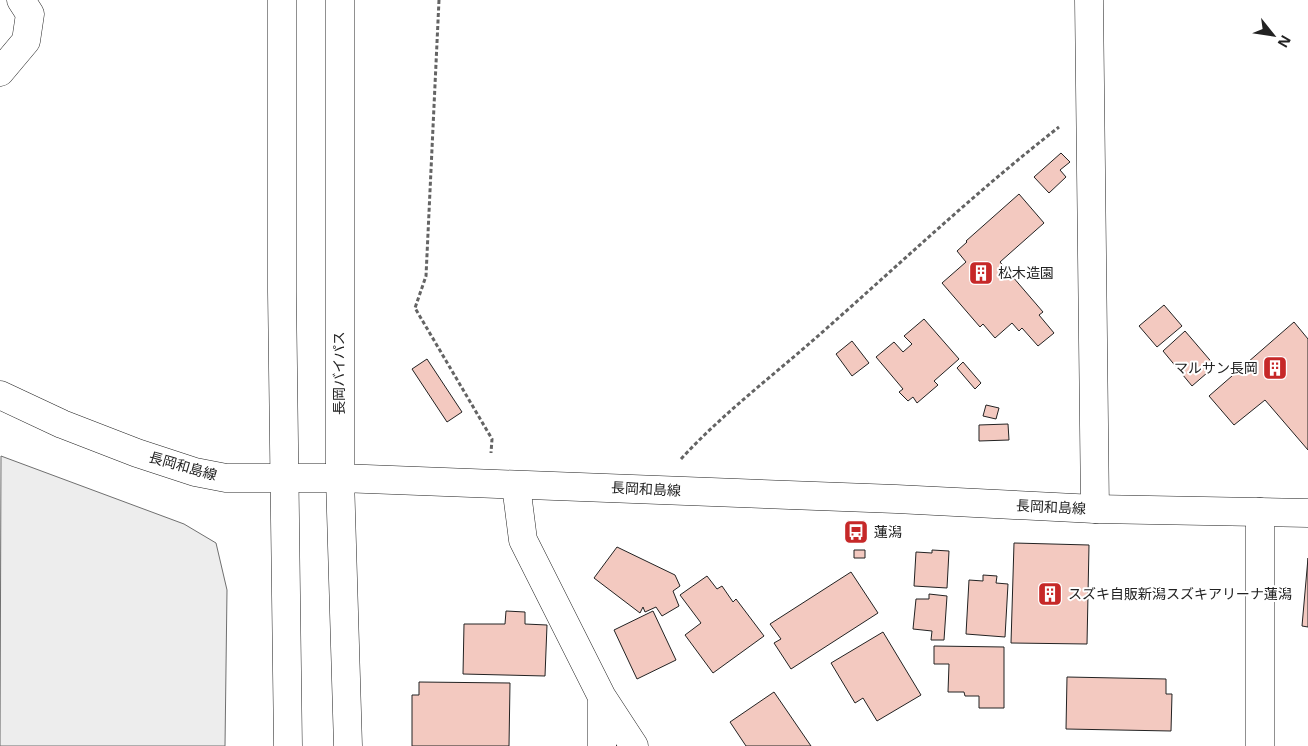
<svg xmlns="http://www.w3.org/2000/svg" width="1308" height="746" font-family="'Noto Sans','Noto Sans JP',sans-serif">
<rect width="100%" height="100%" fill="#fff"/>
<path fill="#ededed" stroke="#6f6f6f" d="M1,456L184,524L216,543L227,590L225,746H0Z"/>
<path fill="#f3c9c0" stroke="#222" d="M1061,153L1070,162L1060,170L1066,177L1049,193L1034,177Z
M1019,194L1044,223L1000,262L1043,312L1039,315L1054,333L1038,346L1022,328L1019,331L1012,323L995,338L983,324L980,327L942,283L966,262L957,251L967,242L966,241Z
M1164,305L1182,326L1157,347L1139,326Z
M924,319L959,359L934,381L938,385L917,403L913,397L908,401L899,392L903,389L876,357L894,342L903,352L912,344L904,336Z
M1294,322L1308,339V450L1265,400L1234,425L1209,396Z
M1185,331L1215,366L1192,386L1163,351Z
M852,341L869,363L852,376L836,354Z
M427,359L462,412L447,422L412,369Z
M963,362L981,383L975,389L957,368Z
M986,405L999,408L996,419L983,416Z
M1008,424L1009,440L979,441V425Z
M1014,543L1089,545L1087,644L1011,643Z
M617,547L675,575L680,586L673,591L679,606L662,616L656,607L645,612L643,607L640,613L594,578Z
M854,550H865V558H854Z
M932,550L949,551L947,588L914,586L916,552L932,553Z
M1308,558V627L1302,626Z
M851,572L878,613L791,669L774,643L781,639L770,624Z
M983,575L997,576L996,583L1008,584L1005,637L966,634L969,580L983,581Z
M707,576L717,589L722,586L733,602L736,599L764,636L713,673L685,635L701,623L680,595Z
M929,594L947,596L944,640H931L932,631L913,629L916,599H929Z
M506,611L525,612V624L547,625L545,676L463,674L464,624H505Z
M653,611L676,660L637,679L614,630Z
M883,632L921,695L877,721L863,698L855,703L831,663Z
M934,646L1004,647V708H979V696H965L964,692H948L949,664H934Z
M1067,677L1166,679V694H1172L1171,731L1066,729Z
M419,682L510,683L509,746H412V695H419Z
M774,692L811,746H746L730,722Z"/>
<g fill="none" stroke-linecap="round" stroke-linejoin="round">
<defs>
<path id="minor" d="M1089,0L1095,509
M0,72L26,41L30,14L21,0
M516,485L523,540L602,697L634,746
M1260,512V746
M602,746V697"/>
<path id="major" d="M0,395L62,424L137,453L195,472L226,478H340L896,499L1095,509L1308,513"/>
<path id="highway" d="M282,0V292L288,746
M340,0V478L348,746"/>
</defs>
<use href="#minor" stroke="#222" stroke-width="29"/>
<use href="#major" stroke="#222" stroke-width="29"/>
<use href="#highway" stroke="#222" stroke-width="29"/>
<path stroke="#646464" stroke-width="3" stroke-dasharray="4 2.5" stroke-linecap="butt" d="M439,0L426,276L415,308L492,439L491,453
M681,459C725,411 778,372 827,328C904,260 978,190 1059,127"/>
<use href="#minor" stroke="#fff" stroke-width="28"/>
<use href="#major" stroke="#fff" stroke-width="28"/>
<use href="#highway" stroke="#fff" stroke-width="28"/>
</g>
<defs>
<symbol id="building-square" viewBox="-11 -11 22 22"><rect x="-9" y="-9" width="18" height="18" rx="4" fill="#c62828" stroke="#fff"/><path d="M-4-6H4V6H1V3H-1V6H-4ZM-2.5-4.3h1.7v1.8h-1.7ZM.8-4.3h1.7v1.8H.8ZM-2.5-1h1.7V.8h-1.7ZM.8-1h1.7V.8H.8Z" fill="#fff"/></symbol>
<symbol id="bus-square" viewBox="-11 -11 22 22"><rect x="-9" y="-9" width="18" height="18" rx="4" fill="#c62828" stroke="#fff"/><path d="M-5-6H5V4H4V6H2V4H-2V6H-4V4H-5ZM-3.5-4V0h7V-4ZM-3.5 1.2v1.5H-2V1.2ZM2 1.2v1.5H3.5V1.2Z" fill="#fff"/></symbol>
</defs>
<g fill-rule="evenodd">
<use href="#building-square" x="967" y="259" width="28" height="28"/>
<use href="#building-square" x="1261" y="354" width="28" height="28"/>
<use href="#bus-square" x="842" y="518" width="28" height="28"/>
<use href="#building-square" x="1036" y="580" width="28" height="28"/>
</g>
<g text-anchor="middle" stroke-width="4" stroke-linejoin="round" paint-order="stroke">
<g font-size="14" fill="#222" stroke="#fff" text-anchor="start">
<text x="998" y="278">松木造園</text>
<text x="1258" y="373" text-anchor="end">マルサン長岡</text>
<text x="874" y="537">蓮潟</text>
<text x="1068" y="599">スズキ自販新潟スズキアリーナ蓮潟</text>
</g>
<g font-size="14" fill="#222" stroke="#fff">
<text transform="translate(339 373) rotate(-90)" y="5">長岡バイパス</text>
<text transform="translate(183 466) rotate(16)" y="5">長岡和島線</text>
<text transform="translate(646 489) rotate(3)" y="5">長岡和島線</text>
<text transform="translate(1051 507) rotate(3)" y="5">長岡和島線</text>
</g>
</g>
<g transform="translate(1273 35) rotate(120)" stroke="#ffffff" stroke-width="4" paint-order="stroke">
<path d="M0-4L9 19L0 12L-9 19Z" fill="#222222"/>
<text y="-8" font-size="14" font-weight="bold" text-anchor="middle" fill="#222222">N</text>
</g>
</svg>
